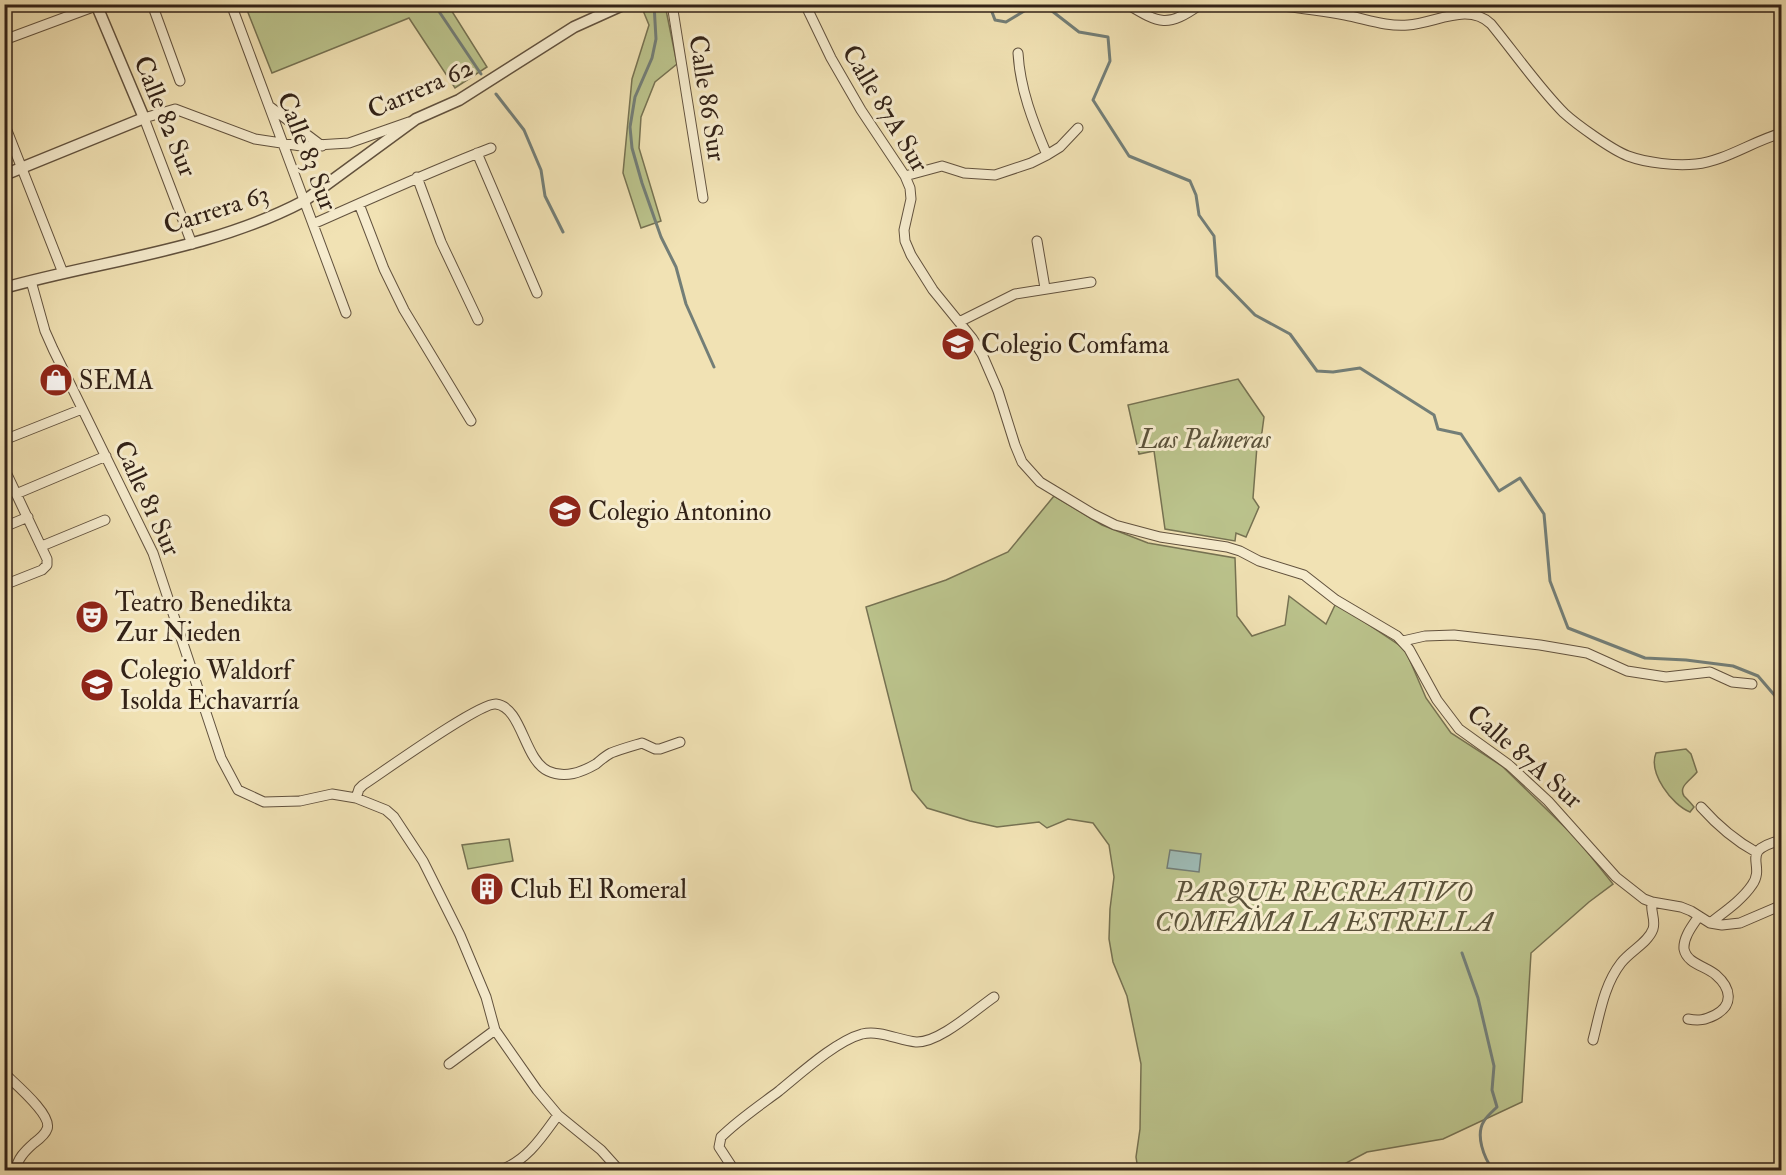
<svg xmlns="http://www.w3.org/2000/svg" width="1786" height="1175" font-family="'IM FELL Double Pica',serif">
<rect width="100%" height="100%" fill="#f1e2b4"/>
<filter id="stains"><feTurbulence type="fractalNoise" baseFrequency=".00333" numOctaves="4"/><feColorMatrix values="0 0 0 0 .2 0 0 0 0 .09 0 0 0 0 .02 0 0 0 .5 -.17"/></filter>
<radialGradient id="worn" r=".72"><stop offset=".6" stop-color="#630" stop-opacity="0"/><stop offset="1" stop-color="#630" stop-opacity=".3"/></radialGradient>
<path fill="#bbc38c" stroke="#767252" stroke-width="1.5" d="M649,4L665,5L677,64L655,82L641,117L639,148L661,221L641,228L623,173L632,79L649,25L642,8Z
M245,5H448L487,67L455,88L409,18L272,73Z
M1238,379L1264,417L1262,432L1257,446L1253,498L1259,507L1246,537L1236,533L1235,541L1165,529L1154,451L1139,454L1128,405Z
M1054,496L1102,525L1148,543L1235,558L1237,616L1252,636L1285,625L1289,596L1326,624L1336,603L1405,649L1426,698L1451,733L1502,766L1577,839L1613,884L1589,902L1531,953L1522,1102L1443,1139L1367,1152L1333,1170H1138L1136,1157L1140,1129L1141,1064L1127,996L1113,962L1109,939L1110,909L1114,877L1109,845L1093,823L1068,819L1047,828L1039,822L997,827L970,821L927,808L912,790L866,607L946,580L1008,552Z
M1686,749L1691,754L1697,772C1691,780 1678,786 1684,796C1688,800 1691,803 1694,807L1690,812C1672,805 1648,773 1656,753Z
M509,839L513,861L468,869L462,845Z"/>
<path fill="#9ebcb7" stroke="#737e77" stroke-width="1.5" d="M1170,850L1201,854L1199,872L1167,868Z"/>
<g fill="none" stroke-linecap="round" stroke-linejoin="round">
<path stroke="#737e77" stroke-width="3" d="M434,4L481,74
M654,4L656,39L652,58L635,97L630,127L632,148L642,183L661,237L676,267L686,304L714,367
M989,4L995,20L1006,22L1034,5L1052,11L1079,32L1108,37L1110,61L1093,100L1129,156L1190,181L1196,195L1199,215L1214,236L1217,276L1255,315L1290,334L1317,371L1333,372L1360,368L1434,415L1438,429L1461,434L1499,491L1520,478L1544,514L1550,581L1568,628L1645,658L1686,660L1733,666L1758,676L1782,704
M496,94L524,130L541,170L545,196L563,232
M1462,953L1478,998L1494,1066L1492,1090L1497,1107C1493,1111 1487,1116 1484,1121C1475,1135 1484,1158 1493,1170"/>
<defs>
<path id="minor" d="M152,4L180,81
M231,4L346,313
M672,4L703,198
M805,4L831,58L861,110L905,176L910,188L911,199L904,230L905,241L911,255L933,290L972,338L982,354L998,391L1015,445L1022,462L1040,482L1093,514L1115,525L1160,537L1227,547L1240,551L1259,561L1304,575L1336,600L1397,636L1409,649L1437,700L1459,729L1509,765L1548,801L1616,877L1644,899L1652,902L1681,907L1691,911L1710,923L1722,925L1740,923L1782,905
M1127,4C1160,24 1167,28 1201,4
M1267,4C1293,7 1319,10 1345,15C1366,19 1387,27 1408,25C1436,23 1468,2 1491,24C1514,52 1539,88 1564,113C1576,124 1612,150 1628,156C1647,163 1675,166 1696,164C1725,161 1753,141 1782,133
M4,40L101,4
M1018,53C1020,89 1033,122 1047,155
M269,106L322,146
M4,123L63,273
M477,153L537,293
M905,176L942,166L964,173L995,175L1031,163L1047,155L1060,147L1078,128
M417,177L441,242L478,320
M359,204L384,269L404,310L471,421
M313,224C372,198 431,171 491,148
M1037,241L1045,288
M192,244L144,118L175,109L255,139L301,146L349,143L409,122
M31,281L45,331L53,349L153,553L221,758L238,790L264,802L300,801L332,794L356,798L386,810L394,817L423,861L460,935L486,997L495,1030L537,1090L558,1115L601,1150L619,1170
M959,322L1015,294L1091,282
M4,440L82,409
M4,468L47,559V565L42,570L4,585
M16,494L106,456
M4,527L28,517
M42,546L105,520
M1403,641L1425,636L1454,635L1540,645L1587,653L1627,671L1666,677L1710,672L1732,682L1752,684
M356,798L359,789L363,785C383,772 480,702 496,704C522,707 524,760 548,771C565,779 582,772 596,764C601,760 605,756 611,753C621,749 632,746 642,743L655,749H660L680,742
M1701,807C1718,826 1734,840 1756,852
M1710,923C1724,912 1742,900 1752,885C1767,864 1737,851 1782,840
M1688,1019C1699,1021 1705,1020 1715,1015C1734,1005 1731,988 1716,975C1706,966 1687,964 1684,949C1683,937 1693,925 1699,916
M1593,1040C1600,1013 1604,985 1621,963C1630,951 1648,943 1653,929C1656,920 1650,911 1652,902
M449,1064L495,1030
M4,1073C14,1083 53,1115 47,1129C45,1135 38,1140 34,1143C25,1151 17,1159 16,1170
M500,1170C527,1161 542,1137 558,1115
M734,1170L719,1147L721,1137C738,1120 759,1106 779,1091C800,1074 836,1041 862,1034C880,1030 898,1040 916,1042C939,1043 975,1010 994,997"/>
<path id="tertiary" d="M4,175L144,118L96,4
M4,288C104,260 211,250 304,201L416,119L459,100L574,27L625,4"/>
</defs>
<use href="#minor" stroke="#62523e" stroke-width="11"/>
<use href="#tertiary" stroke="#62523e" stroke-width="13"/>
<use href="#minor" stroke="#f6ecce" stroke-width="9"/>
<use href="#tertiary" stroke="#f6ecce" stroke-width="10"/>
</g>
<defs>
<symbol id="school-disc" viewBox="-11 -11 22 22"><circle r="9.5" fill="#8f2418" stroke="#f6ecce"/><path d="M0-5L7-2L0 1L-7-2ZM-4 1L0 2.5L4 1V4Q0 6-4 4Z" fill="#fff"/></symbol>
<symbol id="shop-disc" viewBox="-11 -11 22 22"><circle r="9.5" fill="#8f2418" stroke="#f6ecce"/><path d="M-5-2.5h2.3a2.7 3.5 0 0 1 5.4 0H5L5.5 6h-11ZM-1.5-2.5h3a1.5 2.3 0 0 0-3 0Z" fill="#fff"/></symbol>
<symbol id="theatre-disc" viewBox="-11 -11 22 22"><circle r="9.5" fill="#8f2418" stroke="#f6ecce"/><path d="M-5-5.5Q0-4 5-5.5V0Q5 5 0 6Q-5 5-5 0ZM-3.3-2.5H-1v1.5H-3.3ZM1-2.5H3.3v1.5H1ZM-2.8 1Q0 5.5 2.8 1Z" fill="#fff"/></symbol>
<symbol id="building-disc" viewBox="-11 -11 22 22"><circle r="9.5" fill="#8f2418" stroke="#f6ecce"/><path d="M-4-6H4V6H1V3H-1V6H-4ZM-2.5-4.3h1.7v1.8h-1.7ZM.8-4.3h1.7v1.8H.8ZM-2.5-1h1.7V.8h-1.7ZM.8-1h1.7V.8H.8Z" fill="#fff"/></symbol>
</defs>
<g fill-rule="evenodd">
<use href="#school-disc" x="939" y="325" width="38" height="38"/>
<use href="#shop-disc" x="37" y="361" width="38" height="38"/>
<use href="#school-disc" x="546" y="492" width="38" height="38"/>
<use href="#theatre-disc" x="73" y="598" width="38" height="38"/>
<use href="#school-disc" x="78" y="666" width="38" height="38"/>
<use href="#building-disc" x="468" y="870" width="38" height="38"/>
</g>
<g text-anchor="middle" stroke-width="6" stroke-linejoin="round" paint-order="stroke">
<g font-size="26" fill="#322217" stroke="#f6ecce">
<text transform="translate(420 88) rotate(-24)" y="9">Carrera 62</text>
<text transform="translate(708 98) rotate(81)" y="9">Calle 86 Sur</text>
<text transform="translate(886 108) rotate(59)" y="9">Calle 87A Sur</text>
<text transform="translate(166 116) rotate(68)" y="9">Calle 82 Sur</text>
<text transform="translate(308 151) rotate(69)" y="9">Calle 83 Sur</text>
<text transform="translate(216 209) rotate(-18)" y="9">Carrera 63</text>
<text transform="translate(148 498) rotate(65)" y="9">Calle 81 Sur</text>
<text transform="translate(1525 756) rotate(41)" y="9">Calle 87A Sur</text>
</g>
<g font-size="26" fill="#322217" stroke="#f6ecce" text-anchor="start">
<text x="981" y="353">Colegio Comfama</text>
<text x="79" y="389">SEMA</text>
<text x="588" y="520">Colegio Antonino</text>
<text x="115" y="611">Teatro Benedikta<tspan x="115" dy="30">Zur Nieden</tspan></text>
<text x="120" y="679">Colegio Waldorf<tspan x="120" dy="30">Isolda Echavarría</tspan></text>
<text x="510" y="898">Club El Romeral</text>
</g>
<g font-size="26" font-style="italic" fill="#5b523a" stroke="#f6ecce">
<text x="1205" y="448">Las Palmeras</text>
<text x="1324" y="901">PARQUE RECREATIVO<tspan x="1324" dy="30">COMFAMA LA ESTRELLA</tspan></text>
</g>
</g>
<rect width="1786" height="1175" fill="none" stroke="#f1e2b4" stroke-width="24"/>
<rect x="6" y="6" width="1774" height="1163" fill="none" stroke="#322217" stroke-width="3"/>
<rect x="12" y="12" width="1762" height="1151" fill="none" stroke="#322217" stroke-width="1.5"/>
<rect width="100%" height="100%" filter="url(#stains)"/>
<rect width="100%" height="100%" fill="url(#worn)"/>
</svg>
